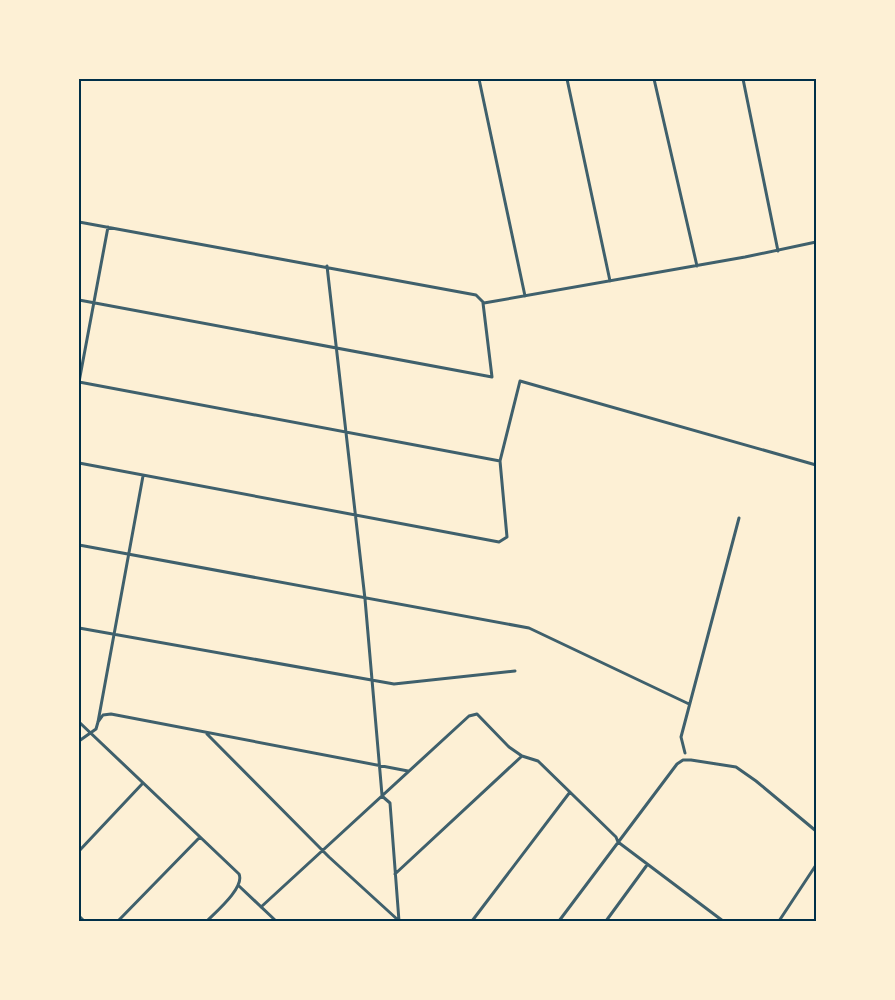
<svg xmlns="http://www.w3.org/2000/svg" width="895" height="1000" font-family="Mulish,sans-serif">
<rect width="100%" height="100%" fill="#fdf0d5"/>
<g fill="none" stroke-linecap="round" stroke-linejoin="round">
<path stroke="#3f606c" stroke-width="3" d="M479,79L525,296
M567,79L610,281
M654,79L697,266
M743,79L778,251
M79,222L476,295L484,303L745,257L816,242
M327,266L365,599L382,795
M79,300L492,377L483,303
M79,382L500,461
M79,382L108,227
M79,463L499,542L507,537L500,461L520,381L816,465
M79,545L529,628L689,704
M79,628L394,684L515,671
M79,722L239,874C245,887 217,911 207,921
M98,722L103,715L111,714L408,771
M207,734L329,857L398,920
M79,741L96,729L98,722L143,476
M685,753L681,737L739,518
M382,796L390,803L399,921
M79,851L143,783
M395,874L522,756
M239,886L276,921
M261,907L469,716L477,714L509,747L522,756L538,761L616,837L618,842L723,921
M79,916L84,921
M118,921L200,837
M472,921L570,792
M559,921L677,764L683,760H691L736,767L756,781L816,831
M606,921L647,865
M779,921L816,865"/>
</g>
<rect width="895" height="1000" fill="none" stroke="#fdf0d5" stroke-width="160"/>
<rect x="80" y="80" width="735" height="840" fill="none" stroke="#003049" stroke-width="2"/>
</svg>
